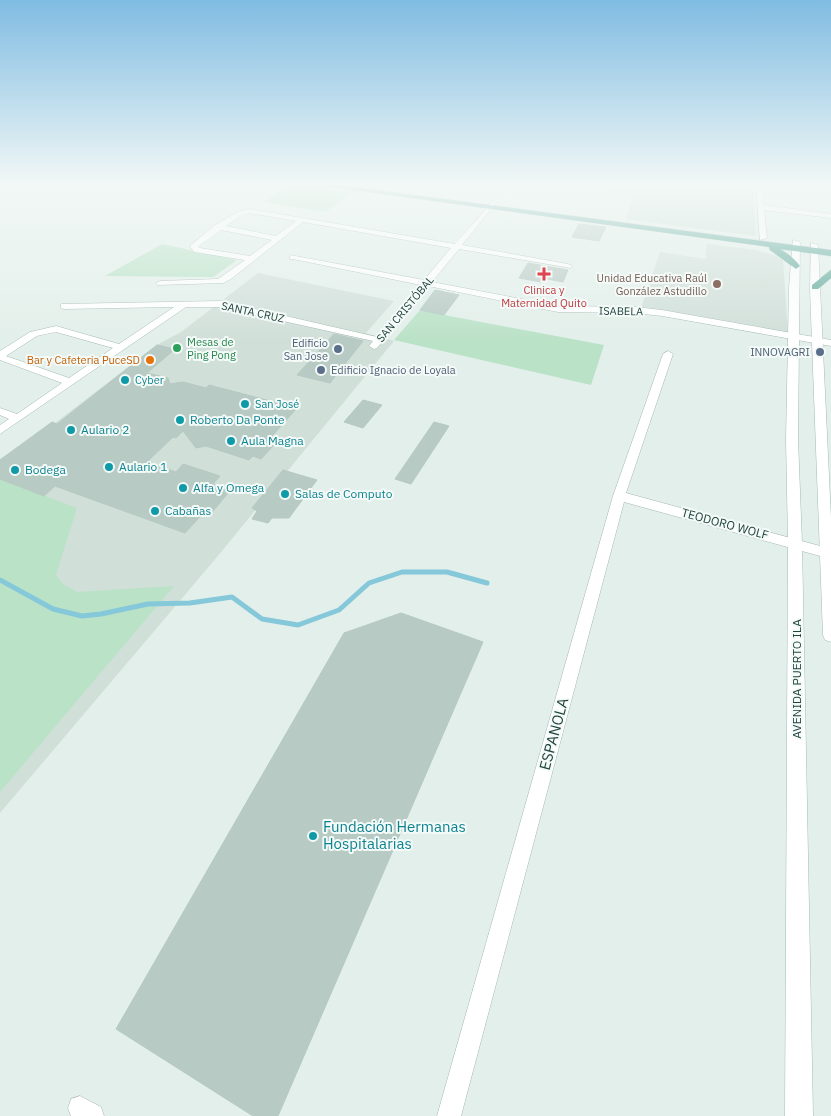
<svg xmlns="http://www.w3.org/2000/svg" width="831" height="1116" font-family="'IBM Plex Sans',sans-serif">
<rect width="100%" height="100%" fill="#e3efea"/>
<path fill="#d1dfd9" d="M563,185H713L753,190L756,236L626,219L634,194Z
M706,244L756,250L776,256L783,260L788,334L641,308L660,252L706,259Z
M258,273L394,301L366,333L394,341L217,557L0,813V459L52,423H55L157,345L181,332Z"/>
<path fill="#bae2c7" d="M288,185H301L351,193L326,212L263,202Z
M162,244L237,260L213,277L105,276Z
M420,310L444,315L604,345L591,385L394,340Z
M0,479L77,508L56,575L63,584L77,592L174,586L0,792Z"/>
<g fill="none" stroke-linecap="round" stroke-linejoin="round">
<path stroke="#85c8da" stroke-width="5" d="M0,580L53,609L82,616L101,614L148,604L190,603L232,597L262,619L298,625L339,610L369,583L402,572H447L487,583"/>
</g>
<path fill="#b8cac4" stroke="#b5c9c2" d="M579,224L606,227L599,241L572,237Z
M528,263L568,270L563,282L543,278L541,282L519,278Z
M435,290L459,295L444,315L420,310Z
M334,334L363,341L330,383L297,375Z
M157,345L175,349L147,373L168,378L170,384L183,382L206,388L209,385L297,408L266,443L274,445L261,459L253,456L249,460L206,446L196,448L183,431L176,438L173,437L147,462L176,472L183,464L220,476L213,484L229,492L213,511L207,509L185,533L55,486L44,496L0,479V460L52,422L57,424Z
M363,400L382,405L363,428L344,422Z
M434,422L449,426L411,484L395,479Z
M283,470L317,480L289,518H272L268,523L252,519L257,511L252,508Z
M401,613L483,642L278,1116H253L116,1029L344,633Z"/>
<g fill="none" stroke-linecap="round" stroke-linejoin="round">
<defs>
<path id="street" d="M756,185H762L764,205L831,214V218L764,210L767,238L760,240Z
M801,185L831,187V191L804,187Z
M494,200L497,202L496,203L462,245L568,264L572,266L571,268L459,249L432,282L558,306L635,307L662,310L831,340V346L662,316L635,313L558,312L428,286L377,348L374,349L369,346L373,341L220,307H186L0,434V425L9,419L0,415V408L17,414L62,383L0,360V351L30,332L56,326L119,344L174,307L64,309L61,308V304L220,301L377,337L421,285L293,259H290V255L424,280L451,248L303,222L231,279L223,283L157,285L156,283L160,281L218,279L245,260L194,252L190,246L215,225L238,212L249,209L455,244ZM249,213L296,221L276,236L226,226L242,215ZM221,230L272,240L250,256L200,248L198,246ZM56,332L113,348L69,378L6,356L37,336Z
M668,351L673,354L626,493L831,549V559L624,502L461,1116H437L613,496L663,354Z
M80,1096L101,1107L104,1116H71L68,1108L71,1099Z"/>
<path id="secondary" d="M793,240L800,242L798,439L802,543L813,1116H785L788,543L786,439L789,288Z
M811,243L818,245L831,518V642L825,640L823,635L810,289Z"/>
<path id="primary" d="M317,185H338L831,250V256L780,249C788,254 794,258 800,266L796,269L770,250L769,247Z
M831,270V278L818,289H812V285Z"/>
</defs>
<use href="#street" stroke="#a5b8b2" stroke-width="1"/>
<use href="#secondary" stroke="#a0bcb4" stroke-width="1"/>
<use href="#primary" stroke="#c1cac8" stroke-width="1"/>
<use href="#street" fill="#fff" fill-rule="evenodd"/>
<use href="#secondary" fill="#fff" fill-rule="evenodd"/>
<use href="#primary" fill="#62aa9c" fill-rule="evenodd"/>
</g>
<linearGradient id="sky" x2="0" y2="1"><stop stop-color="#80bce2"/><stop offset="0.54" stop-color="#f2f8f6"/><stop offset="1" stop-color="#f2f8f6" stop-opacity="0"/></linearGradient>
<rect width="831" height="341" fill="url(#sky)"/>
<path fill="#e0444e" stroke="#f4faf8" stroke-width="2" d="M541.5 266.5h5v5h5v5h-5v5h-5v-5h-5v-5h5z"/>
<circle fill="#8d6e63" stroke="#f4faf8" stroke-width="2" cx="717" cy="284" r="5"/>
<circle fill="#2e9e5b" stroke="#f4faf8" stroke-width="2" cx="177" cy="348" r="5"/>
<g fill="#5c6f8a" stroke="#f4faf8" stroke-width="2">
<circle cx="338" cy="349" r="5"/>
<circle cx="820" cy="352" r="5"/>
<circle cx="321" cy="370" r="5"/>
</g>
<circle fill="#e8710a" stroke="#f4faf8" stroke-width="2" cx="150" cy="360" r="5"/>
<g fill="#0f9aa8" stroke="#f4faf8" stroke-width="2">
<circle cx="125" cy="380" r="5"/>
<circle cx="245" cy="404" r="5"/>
<circle cx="180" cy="420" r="5"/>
<circle cx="71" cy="430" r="5"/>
<circle cx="231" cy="441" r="5"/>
<circle cx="109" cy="467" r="5"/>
<circle cx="15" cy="470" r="5"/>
<circle cx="183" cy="488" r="5"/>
<circle cx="285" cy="494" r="5"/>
<circle cx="155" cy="511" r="5"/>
<circle cx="313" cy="836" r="5"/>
</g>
<g text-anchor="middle" stroke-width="4" stroke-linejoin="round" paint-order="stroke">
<g font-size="11" fill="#785e54" stroke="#f4faf8" text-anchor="end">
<text x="707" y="282">Unidad Educativa Raúl<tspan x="707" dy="13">González Astudillo</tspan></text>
</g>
<g font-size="11" fill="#be3a42" stroke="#f4faf8">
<text x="544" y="294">Clinica y<tspan x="544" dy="13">Maternidad Quito</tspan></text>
</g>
<g font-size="11" fill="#20433c" stroke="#f4faf8">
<text transform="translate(405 309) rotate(-50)" y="4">SAN CRISTÓBAL</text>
<text transform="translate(621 311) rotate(1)" y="4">ISABELA</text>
<text transform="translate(253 312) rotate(12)" y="4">SANTA CRUZ</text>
</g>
<g font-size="11" fill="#27864d" stroke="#f4faf8" text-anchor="start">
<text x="187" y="346">Mesas de<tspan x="187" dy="13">Ping Pong</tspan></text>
</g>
<g font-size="11" fill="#4e5e75" stroke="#f4faf8" text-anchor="end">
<text x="328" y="347">Edificio<tspan x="328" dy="13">San Jose</tspan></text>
<text x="810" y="356">INNOVAGRI</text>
<text x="331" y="374" text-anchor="start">Edificio Ignacio de Loyala</text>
</g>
<g font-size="11" fill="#c56008" stroke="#f4faf8" text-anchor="end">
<text x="140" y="364">Bar y Cafeteria PuceSD</text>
</g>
<g font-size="11" fill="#0d838f" stroke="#f4faf8" text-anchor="start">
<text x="135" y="384">Cyber</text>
<text x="255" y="408">San José</text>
</g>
<g font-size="12" fill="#0d838f" stroke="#f4faf8" text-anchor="start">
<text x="190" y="424">Roberto Da Ponte</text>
<text x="81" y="434">Aulario 2</text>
<text x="241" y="445">Aula Magna</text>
<text x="119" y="471">Aulario 1</text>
<text x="25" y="474">Bodega</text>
<text x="193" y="492">Alfa y Omega</text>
<text x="295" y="498">Salas de Computo</text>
<text x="165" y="515">Cabañas</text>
</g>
<g font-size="12" fill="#20433c" stroke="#f4faf8">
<text transform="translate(725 524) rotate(15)" y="4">TEODORO WOLF</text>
<text transform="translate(797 679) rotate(-90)" y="4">AVENIDA PUERTO ILA</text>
</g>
<g font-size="15" fill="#20433c" stroke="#f4faf8">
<text transform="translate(554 734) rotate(-75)" y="5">ESPANOLA</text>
</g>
<g font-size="15" fill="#0d838f" stroke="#f4faf8" text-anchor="start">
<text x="323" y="832">Fundación Hermanas<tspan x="323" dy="17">Hospitalarias</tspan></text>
</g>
</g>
</svg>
